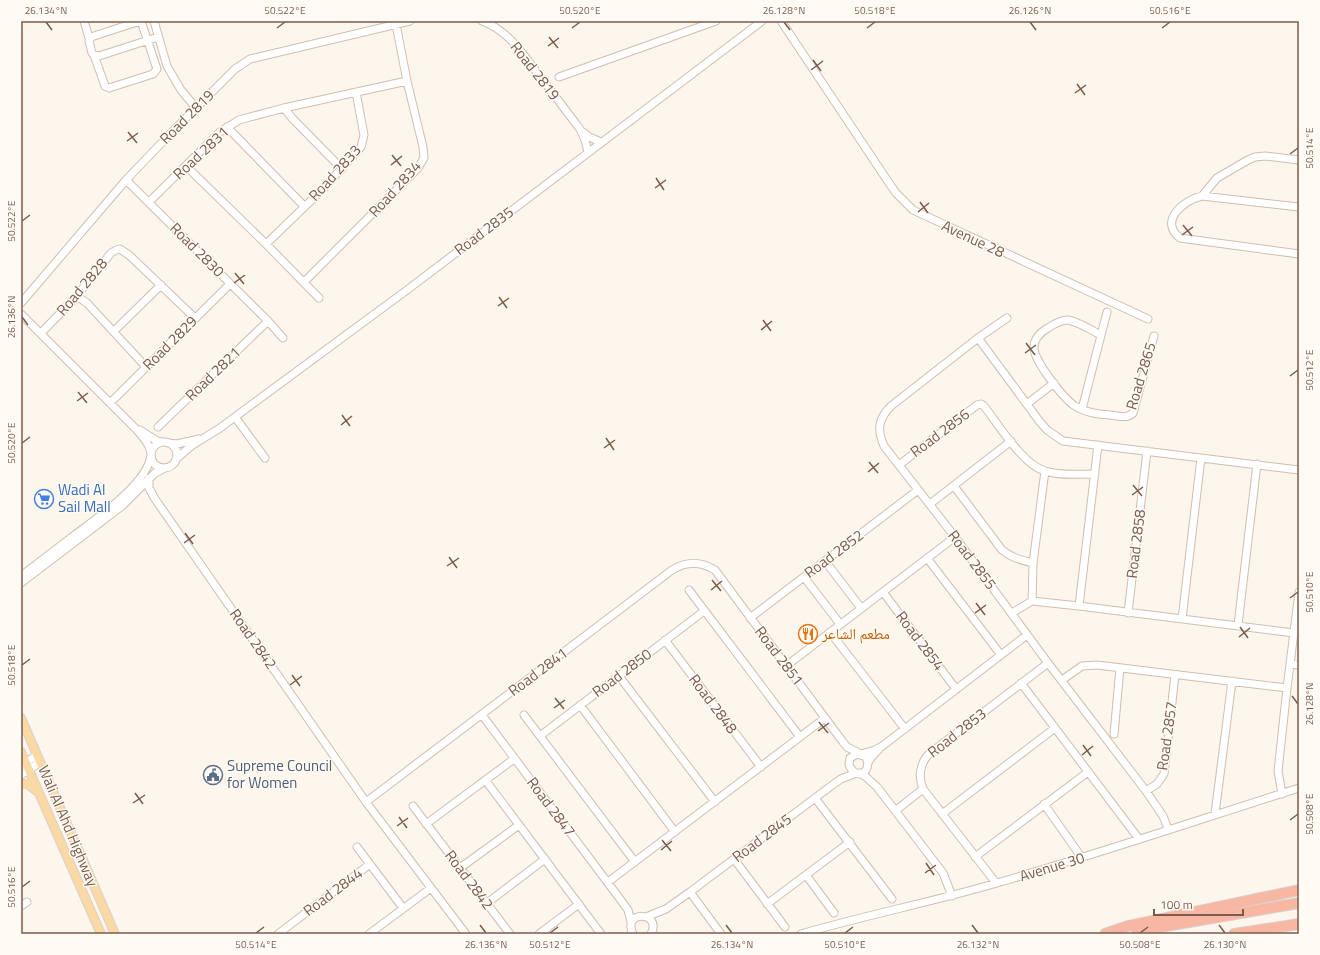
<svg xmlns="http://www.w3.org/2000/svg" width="1320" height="955" font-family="'Titillium Web','Noto Naskh Arabic',sans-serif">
<rect width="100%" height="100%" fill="#fdf6ec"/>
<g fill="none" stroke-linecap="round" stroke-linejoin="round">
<defs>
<path id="minor" d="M84,21L89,38
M140,21L91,37L89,41L92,53L94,55L99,56L158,37
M154,21L167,66L181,90L196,108
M482,21C508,30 523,54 539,75C553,93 566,111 580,129L585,140L588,152
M781,21L887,180L896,193L913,210L1148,319
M94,55L105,86L109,88L153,74L157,69L141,21
M559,77L716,21
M284,108L292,118L342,169
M227,127L304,206
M583,132L589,137L601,142
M186,166L266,244L319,298
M126,180L268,321L283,338
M1202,196L1217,178L1248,160L1255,157L1265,156L1299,160
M149,202L220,132L239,120L284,108L407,81
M1299,207L1202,196C1184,200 1158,221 1180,238L1299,254
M266,244L322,190L361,147L364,135L356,92
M304,282L418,168L424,158L423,147L407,81L396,24
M75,298L81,299L87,303L146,367
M21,303L126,180L170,134L235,69L250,59L410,21
M21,314L136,429C142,436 151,445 151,455C148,484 94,520 72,537C55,550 38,563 21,576
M1007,318L978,338L891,406C878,419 877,430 884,446L955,537L1048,663L1146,791L1163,816L1168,829
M114,331L161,285
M41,333L75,298L111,253L116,250L120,249L129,255L195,318
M1101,335C1091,330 1079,322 1068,320C1061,320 1054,324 1048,328C1041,332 1034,338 1034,347C1033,360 1064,399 1075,406C1086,413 1098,414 1110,415C1119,416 1127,419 1133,413L1154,336
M978,338L1040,422L1047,430L1063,441L1299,470
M110,403L230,284
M1027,404L1054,383
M1082,409L1107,312
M235,417L265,458
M158,427L268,321
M140,430L157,441L162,442
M151 455a13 13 0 1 1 26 0a13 13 0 1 1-26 0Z
M168,443L177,444L199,439
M176,459L191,446L220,428L407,290L762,21
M899,465L977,405L981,404L984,406C998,424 1023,465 1045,471C1059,476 1080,474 1095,474
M149,478V488L155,499L366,802L466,934
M954,486L1002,550C1012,558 1021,560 1033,563
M930,504L1011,441
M927,558L1001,655
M825,561L861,608
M804,577L840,624
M21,583L122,506L155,473L165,468
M689,590L800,737
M883,592L956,689
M1032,601L1033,563L1045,471
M1079,606L1098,445
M1012,613L1032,601L1079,606L1294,633
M1128,613L1147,451
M750,618L918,490
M1182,619L1201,458
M1238,625L1257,464
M830,632L905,729
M665,640L761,767
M1290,664L1299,665
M786,666L955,537
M619,676L715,802
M1062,680L1082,666L1097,665L1287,688
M1021,683L1139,839
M580,705L675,832
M482,715L620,899L628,910L631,922
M524,715L635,862
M1114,734L1120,668
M540,736L704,611
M868,763L866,757L857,754L850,758L849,764C851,772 860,778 866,770C869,765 866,768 868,763C870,758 875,753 878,750
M21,766L37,755
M860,773L866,777L877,787L943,873L952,896
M21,775L40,762
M486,781L601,934
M1146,791L1157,784L1164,774L1175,675
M1282,794L1278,771L1287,688L1299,592
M815,798L892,899
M366,802L672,570C687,561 700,561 715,570L843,742L847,747L861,754L875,750L881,747L1027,635
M1044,804L1082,858
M413,806L510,934
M895,811L923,789
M942,814L1055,728
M1215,814L1232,681
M426,824L514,759
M357,847L403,908
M975,857L1088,772
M734,859L785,927
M460,868L519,825
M806,875L834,913
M608,882L825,718
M996,883L923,789C918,777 920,763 929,754L1048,663
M690,892L721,934
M487,903L545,859
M767,904L850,842
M21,906L27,902
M646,917L666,909L690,892L835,783L841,779L856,773
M278,934L370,864
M369,934L431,888
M539,934L579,904
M633,934C621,910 663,911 651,934
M801,934C866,915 932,902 997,883C1098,854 1198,820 1299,788"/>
<path id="major" d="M21,718L115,934
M21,752L101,934
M21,783L29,785L38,792"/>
<path id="highway" d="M1137,931L1299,903
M1105,934L1128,926L1299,890
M1234,934L1299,924"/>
</defs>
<use href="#minor" stroke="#d1beb0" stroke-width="9"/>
<use href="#major" stroke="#dad1cd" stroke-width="10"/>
<use href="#highway" stroke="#dad1cd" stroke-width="12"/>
<use href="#minor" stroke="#fff" stroke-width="7"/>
<use href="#major" stroke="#fbd9a5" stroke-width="8"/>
<use href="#highway" stroke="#f7b7a3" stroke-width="10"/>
</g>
<path fill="none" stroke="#7a5c4d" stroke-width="1.5" d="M46,22L52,30M784,22L790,30M1030,22L1036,30M277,28L285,22M572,28L580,22M867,28L875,22M1162,28L1170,22M549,37L558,48M548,46L559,38M813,60L821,71M811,70L823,61M1077,84L1085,95M1075,93L1086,85M128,132L137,143M127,141L138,133M1290,154L1298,148M392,155L401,166M391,165L402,156M656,178L664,190M655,188L666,180M920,202L928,213M918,212L929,203M22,221L30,215M1183,225L1192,236M1182,235L1193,227M235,273L244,284M234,283L245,275M499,297L507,308M498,306L509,298M22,317L28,325M763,320L771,331M761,330L772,321M1026,343L1035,355M1025,353L1036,345M1290,376L1298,370M78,392L87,403M77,401L88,393M342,415L350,426M341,425L352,416M606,438L614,450M22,443L30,437M604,448L615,440M869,462L878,473M868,472L879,463M1133,485L1142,496M1132,495L1143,487M185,533L193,544M184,543L195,535M449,557L457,568M447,566L459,558M712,580L721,591M711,590L722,581M1290,598L1298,592M976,603L985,615M975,613L986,605M1240,627L1248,638M1239,637L1250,628M22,665L30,659M292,675L300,686M290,685L302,676M1292,696L1298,704M555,698L564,709M554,708L565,700M819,722L828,733M818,731L829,723M1083,745L1091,756M1082,755L1093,746M135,793L143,804M133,803L145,795M399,817L407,828M1290,820L1298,814M397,826L408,818M662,840L671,851M661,850L672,841M926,863L934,875M925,873L936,865M22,887L30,881M480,925L486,933M726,925L732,933M972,925L978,933M1219,925L1225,933M256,933L264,927M550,933L558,927M845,933L853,927M1140,933L1148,927"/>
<defs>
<symbol id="supermarket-ring" viewBox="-11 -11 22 22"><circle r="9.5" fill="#fffaf3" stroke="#3f7fe0" stroke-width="1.5"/><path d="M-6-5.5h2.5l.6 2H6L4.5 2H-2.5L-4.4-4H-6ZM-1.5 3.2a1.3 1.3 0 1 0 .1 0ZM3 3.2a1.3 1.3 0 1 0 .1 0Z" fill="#3f7fe0"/></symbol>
<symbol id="restaurant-ring" viewBox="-11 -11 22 22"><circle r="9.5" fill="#fffaf3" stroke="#e8710a" stroke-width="1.5"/><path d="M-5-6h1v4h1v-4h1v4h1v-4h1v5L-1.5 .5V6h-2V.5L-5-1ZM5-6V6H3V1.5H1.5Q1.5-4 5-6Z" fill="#e8710a"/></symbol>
<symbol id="civic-ring" viewBox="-11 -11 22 22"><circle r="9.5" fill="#fffaf3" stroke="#5c6f8a" stroke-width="1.5"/><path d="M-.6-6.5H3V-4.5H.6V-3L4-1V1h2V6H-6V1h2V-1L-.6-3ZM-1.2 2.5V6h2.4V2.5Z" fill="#5c6f8a"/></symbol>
</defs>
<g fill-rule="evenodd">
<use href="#supermarket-ring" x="33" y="488" width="22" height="22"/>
<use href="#restaurant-ring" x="797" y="623" width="22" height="22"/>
<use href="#civic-ring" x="202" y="764" width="22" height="22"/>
</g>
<g text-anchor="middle" stroke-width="3" stroke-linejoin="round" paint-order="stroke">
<g font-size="15" fill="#7a5c4d" stroke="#fffaf3">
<text transform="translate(535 71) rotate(52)" y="5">Road 2819</text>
<text transform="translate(187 117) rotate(-45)" y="5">Road 2819</text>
<text transform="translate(201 153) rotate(-43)" y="5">Road 2831</text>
<text transform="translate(335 173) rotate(-48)" y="5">Road 2833</text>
<text transform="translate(395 189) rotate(-48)" y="5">Road 2834</text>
<text transform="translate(484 231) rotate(-37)" y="5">Road 2835</text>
<text transform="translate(973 239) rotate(25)" y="5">Avenue 28</text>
<text transform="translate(197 250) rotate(45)" y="5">Road 2830</text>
<text transform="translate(82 287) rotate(-50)" y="5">Road 2828</text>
<text transform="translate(170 343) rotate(-45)" y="5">Road 2829</text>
<text transform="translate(213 374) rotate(-44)" y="5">Road 2821</text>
<text transform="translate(1141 376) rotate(-73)" y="5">Road 2865</text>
<text transform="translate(940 433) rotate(-37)" y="5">Road 2856</text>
<text transform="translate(1136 544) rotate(-83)" y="5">Road 2858</text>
<text transform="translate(834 554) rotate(-37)" y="5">Road 2852</text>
<text transform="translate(972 560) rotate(53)" y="5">Road 2855</text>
<text transform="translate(253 639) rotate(55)" y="5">Road 2842</text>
<text transform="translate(920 641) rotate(53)" y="5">Road 2854</text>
<text transform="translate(779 656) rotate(53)" y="5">Road 2851</text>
<text transform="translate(538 672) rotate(-37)" y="5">Road 2841</text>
<text transform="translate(622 673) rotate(-37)" y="5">Road 2850</text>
<text transform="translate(713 704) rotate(53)" y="5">Road 2848</text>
<text transform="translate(957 733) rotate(-38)" y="5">Road 2853</text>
<text transform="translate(1167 736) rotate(-82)" y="5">Road 2857</text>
<text transform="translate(551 807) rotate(53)" y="5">Road 2847</text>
<text transform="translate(68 826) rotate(67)" y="5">Wali Al Ahd Highway</text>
<text transform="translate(762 838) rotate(-37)" y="5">Road 2845</text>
<text transform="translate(1052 867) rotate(-17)" y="5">Avenue 30</text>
<text transform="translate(469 880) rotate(53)" y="5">Road 2842</text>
<text transform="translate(333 892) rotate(-37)" y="5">Road 2844</text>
</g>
<g font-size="15" fill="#366cbe" stroke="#fffaf3" text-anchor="start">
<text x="58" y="495">Wadi Al<tspan x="58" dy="17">Sail Mall</tspan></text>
</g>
<g font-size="15" fill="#c56008" stroke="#fffaf3" text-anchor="start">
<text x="822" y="639">مطعم الشاعر</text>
</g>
<g font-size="15" fill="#4e5e75" stroke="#fffaf3" text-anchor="start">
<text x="227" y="771">Supreme Council<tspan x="227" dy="17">for Women</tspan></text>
</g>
</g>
<rect width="1320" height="955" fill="none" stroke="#fffaf3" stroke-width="44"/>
<path d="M1154 909v6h89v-6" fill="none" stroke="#7a5c4d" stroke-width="2"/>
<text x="1160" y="909" font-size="12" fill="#7a5c4d" stroke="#fffaf3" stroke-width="3" paint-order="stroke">100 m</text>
<rect x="22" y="22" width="1276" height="911" fill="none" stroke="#7a5c4d" stroke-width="1.5"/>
<g font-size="10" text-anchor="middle" fill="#7a5c4d">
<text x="46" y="14">26.134°N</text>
<text x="285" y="14">50.522°E</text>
<text x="580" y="14">50.520°E</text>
<text x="784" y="14">26.128°N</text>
<text x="875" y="14">50.518°E</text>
<text x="1030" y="14">26.126°N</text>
<text x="1170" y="14">50.516°E</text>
<text transform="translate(1309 148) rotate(-90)" y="4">50.514°E</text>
<text transform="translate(11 221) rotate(-90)" y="4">50.522°E</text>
<text transform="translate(11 317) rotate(-90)" y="4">26.136°N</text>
<text transform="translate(1309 370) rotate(-90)" y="4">50.512°E</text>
<text transform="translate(11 443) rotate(-90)" y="4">50.520°E</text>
<text transform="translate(1309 592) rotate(-90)" y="4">50.510°E</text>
<text transform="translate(11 665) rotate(-90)" y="4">50.518°E</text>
<text transform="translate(1309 704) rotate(-90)" y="4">26.128°N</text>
<text transform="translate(1309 814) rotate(-90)" y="4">50.508°E</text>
<text transform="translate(11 887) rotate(-90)" y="4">50.516°E</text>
<text x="256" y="948">50.514°E</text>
<text x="486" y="948">26.136°N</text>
<text x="550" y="948">50.512°E</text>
<text x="732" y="948">26.134°N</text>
<text x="845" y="948">50.510°E</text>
<text x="978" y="948">26.132°N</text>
<text x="1140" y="948">50.508°E</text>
<text x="1225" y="948">26.130°N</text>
</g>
</svg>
